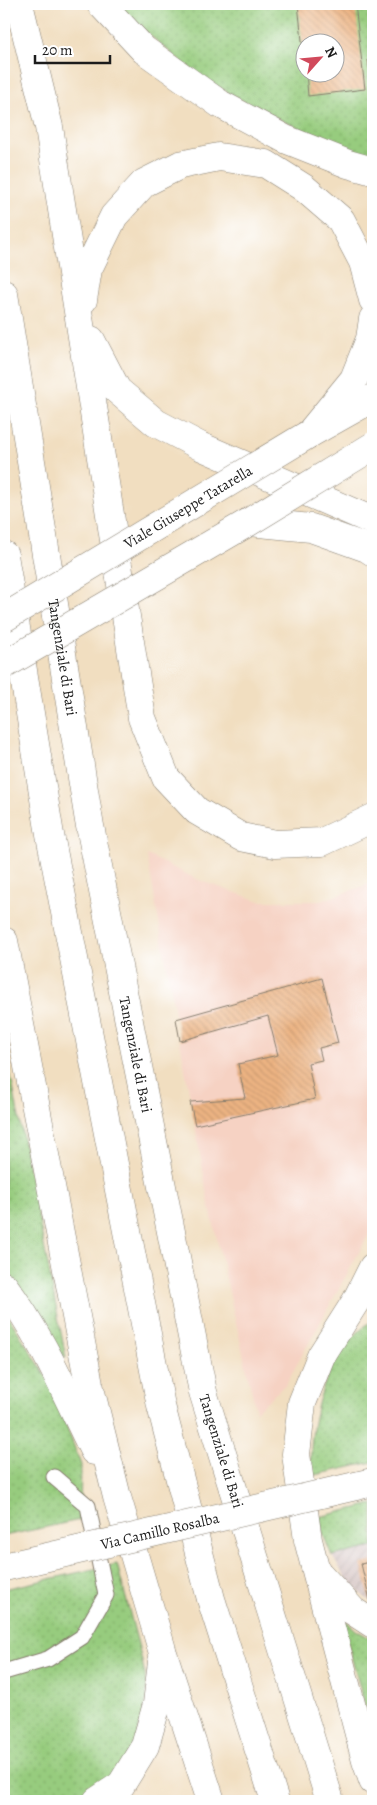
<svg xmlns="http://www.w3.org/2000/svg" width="377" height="1805" font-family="Alegreya,serif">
<defs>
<pattern id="industrial-furrows" width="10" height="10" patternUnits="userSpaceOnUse" patternTransform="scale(1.25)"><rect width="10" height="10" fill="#d1bfbd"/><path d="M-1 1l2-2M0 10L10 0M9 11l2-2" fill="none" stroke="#b3a4a2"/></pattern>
<pattern id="grass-dots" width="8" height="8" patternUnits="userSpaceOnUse" patternTransform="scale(1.25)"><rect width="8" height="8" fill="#97cc7e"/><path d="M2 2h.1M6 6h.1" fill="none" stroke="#82af6c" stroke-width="1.8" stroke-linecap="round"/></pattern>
<pattern id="building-back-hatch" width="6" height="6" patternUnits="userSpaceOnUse" patternTransform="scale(1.25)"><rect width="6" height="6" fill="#ecb382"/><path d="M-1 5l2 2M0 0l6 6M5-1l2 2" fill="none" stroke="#ca9970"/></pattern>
</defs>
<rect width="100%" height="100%" fill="#fff"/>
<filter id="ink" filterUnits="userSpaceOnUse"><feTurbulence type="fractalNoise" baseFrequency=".02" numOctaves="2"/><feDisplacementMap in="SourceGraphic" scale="10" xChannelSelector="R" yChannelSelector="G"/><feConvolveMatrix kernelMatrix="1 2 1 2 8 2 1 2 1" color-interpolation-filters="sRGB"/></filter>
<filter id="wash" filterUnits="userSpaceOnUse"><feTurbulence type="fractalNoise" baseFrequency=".0096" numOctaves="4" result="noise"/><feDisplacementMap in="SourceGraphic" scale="20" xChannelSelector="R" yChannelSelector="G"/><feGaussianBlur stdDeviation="1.12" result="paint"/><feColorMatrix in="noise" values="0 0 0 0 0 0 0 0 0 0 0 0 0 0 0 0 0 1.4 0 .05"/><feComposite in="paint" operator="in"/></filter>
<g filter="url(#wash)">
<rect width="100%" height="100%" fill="#f1dec0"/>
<path fill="#f6d2c3" d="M147,855L201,881L260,901H321L373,883V1227L286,1384L256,1411L208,1199Z"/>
<path fill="url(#industrial-furrows)" d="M373,1547V1603L362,1595L345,1577L332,1556Z"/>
<path fill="url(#grass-dots)" stroke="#5a744d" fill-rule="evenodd" d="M116,4H373V159C319,137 264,115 214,84C178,62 146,32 116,4ZM304,42H334V72H304Z
M4,1041L66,1358L61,1354L29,1301L4,1265Z
M4,1310L50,1382L81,1465L80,1520L4,1536Z
M373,1320V1462L311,1476C308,1419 324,1354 373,1320Z
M373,1504V1547L332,1556L323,1534L319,1517Z
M117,1564L139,1648L145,1675L147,1698L136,1741L110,1780L78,1801H4V1589Z
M340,1615L356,1630L373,1640V1735Z"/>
<g id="blocks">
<path fill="url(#building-back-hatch)" d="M298,4H355L365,89L308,96L306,72H334V42H304L303,50Z
M368,60H373V86H372Z
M322,978L338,1043L319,1048L322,1060L308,1063L315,1099L195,1125L190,1102L245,1098L238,1064L278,1055L268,1016L180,1041L176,1019Z
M373,1561V1600H370L361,1564Z"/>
</g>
</g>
<g filter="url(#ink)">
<use href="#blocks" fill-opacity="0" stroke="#867d6e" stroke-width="1"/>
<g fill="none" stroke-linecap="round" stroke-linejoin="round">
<defs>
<path id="lane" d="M4,1672L48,1659L82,1637L106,1595L88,1506L54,1477"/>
<path id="secondary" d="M309,434L373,398"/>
<g id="highway">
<path d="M19,4L49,127L142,718L166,778L197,811L241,837L275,844L322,842L373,818"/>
<path d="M101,4L144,50L220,104L285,139L348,164L373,171"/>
<path id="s1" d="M4,294L89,821L203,1392L330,1801"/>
<path d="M83,300L88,269L114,216L144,183L180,165L219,157L266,164L304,188L341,220L363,262L373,300"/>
<path d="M91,340L117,390L156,423L200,446L373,521"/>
<path d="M309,434L354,379L370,339L373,319"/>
<path d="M249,522L311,528L367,548L373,552"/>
<path d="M4,555L50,835L161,1406L211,1599L275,1801"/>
<path d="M4,941L89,1384L117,1497L163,1653L211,1801"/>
<path d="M373,1267L356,1301L321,1356L302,1403L296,1454L308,1540L366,1761L373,1781"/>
<path d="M4,1286C43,1338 65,1393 94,1451"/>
<path d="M320,1575L353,1611L373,1624"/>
<path d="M97,1801L121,1785L145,1746L157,1704L162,1662"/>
</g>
</defs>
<use href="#lane" stroke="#867d6e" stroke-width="17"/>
<use href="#secondary" stroke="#867d6e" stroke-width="29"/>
<use href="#highway" stroke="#867d6e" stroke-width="29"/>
<use href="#lane" stroke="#fff" stroke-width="15"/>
<use href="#secondary" stroke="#fff" stroke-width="28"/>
<use href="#highway" stroke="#fff" stroke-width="28"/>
<defs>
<g id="secondary-bridge">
<path id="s2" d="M4,618L309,434"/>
<path d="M4,665L249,522L373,446"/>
<path id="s3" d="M4,1567L373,1482"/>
</g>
</defs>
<use href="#secondary-bridge" stroke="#867d6e" stroke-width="29" stroke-linecap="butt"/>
<use href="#secondary-bridge" stroke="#fff" stroke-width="28"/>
</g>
</g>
<g text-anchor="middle" stroke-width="4" stroke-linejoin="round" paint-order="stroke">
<g font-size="15" fill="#1c1c1c" stroke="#fff">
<text dy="5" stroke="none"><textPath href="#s2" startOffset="215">Viale Giuseppe Tatarella</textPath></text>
<text dy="5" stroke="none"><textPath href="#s1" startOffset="368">Tangenziale di Bari</textPath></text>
<text dy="5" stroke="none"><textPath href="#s1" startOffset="772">Tangenziale di Bari</textPath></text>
<text dy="5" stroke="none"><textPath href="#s1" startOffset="1178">Tangenziale di Bari</textPath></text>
<text dy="5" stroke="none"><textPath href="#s3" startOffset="160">Via Camillo Rosalba</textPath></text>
</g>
</g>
<rect width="377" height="1805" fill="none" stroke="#fff" stroke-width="20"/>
<g transform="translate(320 58) rotate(63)"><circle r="24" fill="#ffffff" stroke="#a4a4a4"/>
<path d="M0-4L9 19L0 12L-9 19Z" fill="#d1495b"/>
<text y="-8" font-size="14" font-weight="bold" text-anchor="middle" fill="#1c1c1c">N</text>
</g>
<path d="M35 55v8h75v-8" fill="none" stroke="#1c1c1c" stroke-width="2.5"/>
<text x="42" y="55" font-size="15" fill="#1c1c1c" stroke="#ffffff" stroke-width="4" paint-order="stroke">20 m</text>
</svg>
